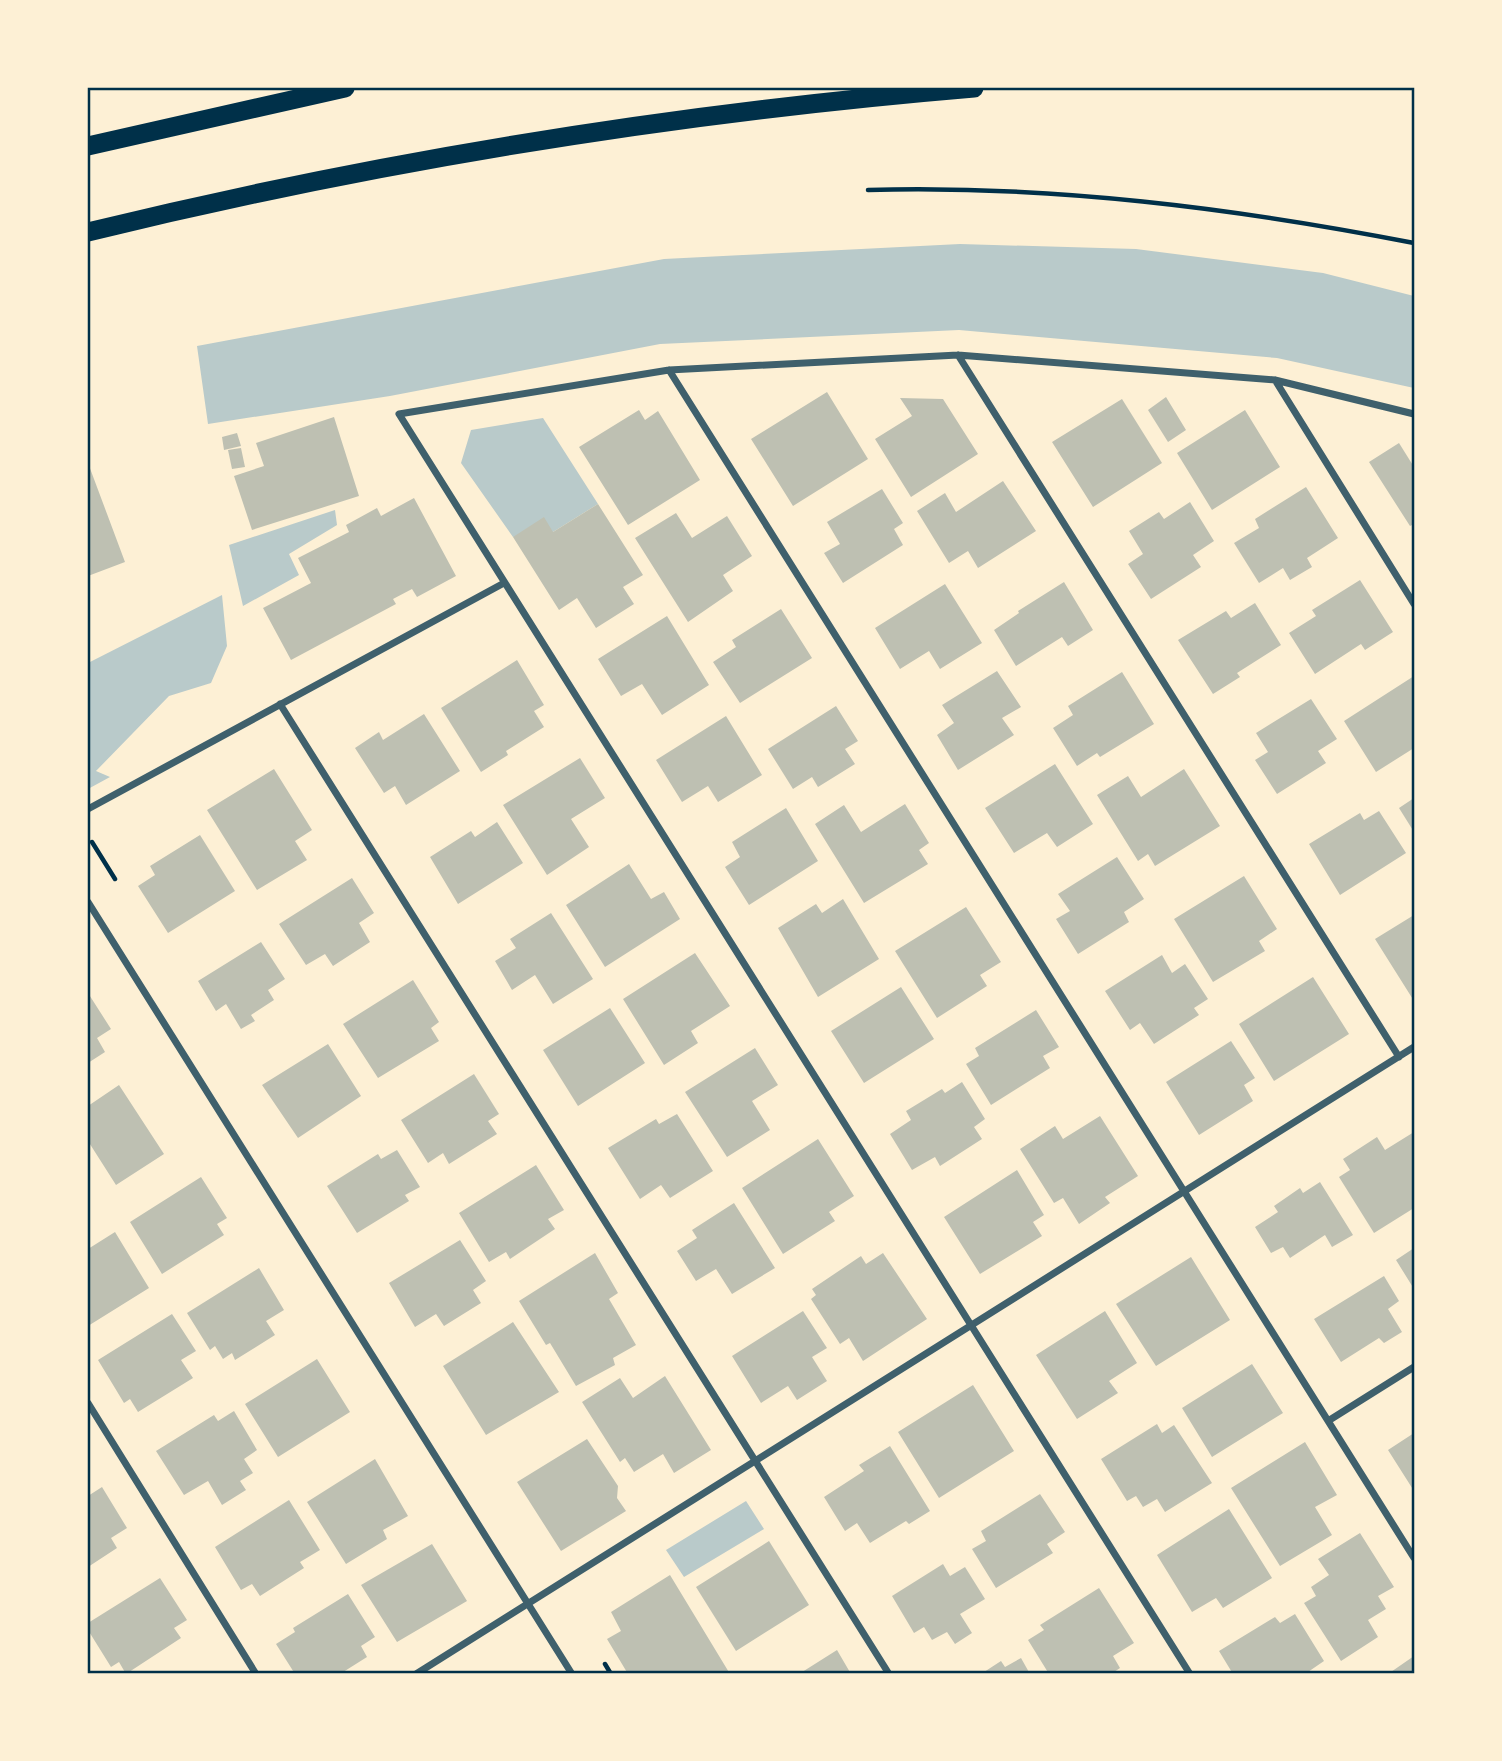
<svg xmlns="http://www.w3.org/2000/svg" width="1502" height="1761" font-family="Quicksand,sans-serif">
<rect width="100%" height="100%" fill="#fdf0d5"/>
<path fill="#b9caca" d="M960,244L1136,249L1323,273L1414,296V388L1277,358L959,330L660,344L390,396L208,424L197,346L664,259Z
M543,418L598,504L553,532L513,537L461,463L471,430Z
M335,510L337,525L289,554L299,575L243,606L229,545Z
M222,595L227,646L211,683L169,696L96,771L110,777L88,789V663Z
M746,1501L764,1529L684,1577L666,1550Z"/>
<path fill="#bec0b2" d="M827,392L868,459L793,506L751,439Z
M1166,397L1186,430L1168,442L1148,410Z
M900,398L943,399L978,454L911,497L875,439L912,416Z
M1122,399L1162,463L1093,507L1052,442Z
M639,410L645,420L658,411L700,480L628,525L579,447Z
M1245,410L1280,467L1212,510L1177,453Z
M334,417L359,496L252,530L234,476L264,466L256,443Z
M237,433L241,446L224,450L222,437Z
M1399,443L1414,467V524L1410,526L1369,462Z
M241,448L245,467L232,469L228,450Z
M88,463L125,562L88,576Z
M1003,481L1036,531L978,568L968,551L949,563L917,511L945,493L956,512Z
M1306,487L1338,538L1307,558L1312,567L1290,580L1283,568L1259,583L1234,543L1259,528L1255,519Z
M882,489L903,523L894,529L903,545L843,583L824,553L840,544L827,522Z
M414,498L456,576L417,597L412,589L393,599L396,604L291,660L263,608L311,583L298,558L349,532L346,525L377,508L381,516Z
M1190,502L1214,541L1193,555L1201,567L1151,599L1128,564L1143,554L1129,531L1159,512L1164,519Z
M598,504L643,575L623,587L634,604L596,628L577,598L559,610L513,537L544,517L553,532Z
M676,513L692,538L727,516L752,556L723,575L733,591L688,622L635,538Z
M1360,580L1393,632L1365,650L1361,644L1315,674L1289,633L1316,616L1312,610Z
M1064,582L1093,630L1068,646L1062,637L1016,666L994,630L1019,613L1018,611Z
M945,584L982,643L940,669L929,651L900,669L875,628Z
M1255,603L1281,645L1237,673L1240,677L1213,694L1178,640L1226,611L1231,618Z
M781,609L812,658L740,703L713,662L736,647L732,640Z
M667,616L709,685L662,715L642,684L621,696L598,659Z
M517,660L544,705L534,711L544,727L506,751L508,755L481,772L441,708Z
M997,671L1021,707L1002,718L1014,735L958,770L937,735L954,723L942,705Z
M1122,672L1154,724L1100,757L1097,753L1077,766L1053,728L1073,715L1068,706Z
M1414,676V748L1376,772L1344,721Z
M1311,699L1337,739L1318,751L1326,763L1277,794L1255,760L1268,752L1256,733Z
M836,706L858,741L845,749L855,764L818,787L812,777L793,789L768,749Z
M424,714L460,771L406,805L395,786L384,793L355,748L379,732L383,740Z
M726,716L762,775L718,802L708,786L682,802L656,760Z
M580,758L605,798L571,819L589,847L547,875L503,805Z
M1055,764L1093,824L1057,847L1047,833L1014,853L985,808Z
M274,769L312,830L295,841L307,860L257,890L207,810Z
M1184,769L1220,826L1155,866L1148,854L1138,861L1097,795L1128,776L1141,797Z
M1414,798V832L1399,808Z
M905,804L929,843L919,850L928,864L864,903L815,824L844,805L861,832Z
M786,808L818,861L749,905L725,867L740,857L732,842Z
M1379,811L1406,853L1340,895L1309,844L1360,813L1364,820Z
M497,822L523,863L458,904L430,857L471,831L475,837Z
M200,835L235,891L168,933L138,886L155,875L150,866Z
M1117,857L1144,899L1124,912L1129,922L1078,954L1056,919L1070,911L1058,894Z
M629,864L651,899L664,892L680,919L605,967L566,905Z
M1244,876L1277,929L1259,941L1265,951L1213,982L1174,919Z
M352,878L374,913L359,923L370,942L333,966L325,954L306,965L279,924Z
M843,899L879,959L818,997L778,928L816,904L822,913Z
M966,907L1001,962L980,975L987,986L937,1018L895,951Z
M551,913L593,979L553,1004L535,975L512,990L495,961L516,948L510,939Z
M1414,915V1001L1375,939Z
M261,942L285,979L268,990L274,1000L251,1015L255,1021L241,1029L226,1004L216,1011L198,981Z
M695,953L730,1006L691,1031L698,1043L664,1065L623,999Z
M1162,955L1172,973L1185,964L1208,999L1194,1008L1199,1015L1154,1044L1140,1023L1130,1030L1105,991Z
M1313,977L1349,1034L1274,1081L1239,1024Z
M413,980L439,1022L431,1028L439,1041L378,1078L343,1024Z
M901,987L934,1039L864,1083L831,1031Z
M88,993L111,1029L97,1038L105,1052L88,1063Z
M610,1008L645,1063L578,1106L543,1050Z
M1036,1010L1059,1047L1043,1056L1050,1068L991,1105L966,1064L979,1056L975,1048Z
M1231,1041L1255,1078L1244,1085L1253,1101L1199,1135L1166,1082Z
M328,1044L361,1096L298,1138L262,1085Z
M755,1048L778,1085L752,1101L770,1130L727,1157L685,1092Z
M474,1074L499,1114L488,1121L497,1134L449,1164L443,1153L428,1163L401,1120Z
M962,1082L985,1119L974,1127L982,1139L940,1166L935,1157L912,1170L890,1134L911,1120L906,1111L942,1089L945,1093Z
M119,1085L164,1154L116,1185L88,1141V1106Z
M677,1114L713,1171L670,1198L661,1185L640,1199L608,1148L656,1119L659,1124Z
M1100,1116L1138,1176L1105,1197L1110,1203L1079,1224L1063,1198L1054,1203L1020,1149L1055,1126L1063,1139Z
M1414,1132V1208L1374,1233L1339,1177L1350,1170L1343,1159L1377,1137L1385,1150Z
M818,1139L854,1196L829,1212L835,1221L783,1254L742,1188Z
M397,1150L420,1187L405,1195L409,1201L357,1233L327,1186L378,1154L381,1159Z
M536,1165L564,1210L548,1219L555,1229L510,1259L506,1252L489,1262L459,1213Z
M1017,1170L1044,1215L1033,1222L1042,1236L980,1274L944,1217Z
M201,1177L227,1218L217,1224L224,1235L162,1274L130,1222Z
M1320,1182L1353,1235L1332,1247L1325,1235L1290,1258L1283,1247L1271,1253L1255,1227L1278,1212L1274,1206L1300,1188L1303,1193Z
M734,1203L775,1268L732,1294L716,1269L696,1281L677,1251L697,1238L692,1230Z
M115,1232L149,1288L88,1326V1249Z
M460,1240L486,1281L473,1290L481,1303L444,1326L436,1314L415,1327L389,1283Z
M1414,1248V1289L1396,1260Z
M595,1253L618,1293L609,1299L636,1345L613,1358L615,1365L576,1386L550,1343L546,1345L519,1301Z
M883,1253L927,1319L863,1361L849,1338L840,1344L811,1299L816,1295L812,1289L861,1256L866,1264Z
M1191,1257L1230,1320L1156,1366L1116,1304Z
M259,1268L284,1310L266,1321L275,1335L235,1360L232,1353L223,1359L215,1346L210,1350L187,1313Z
M1384,1276L1399,1301L1388,1309L1402,1332L1384,1343L1379,1338L1341,1362L1314,1319Z
M803,1311L827,1348L812,1357L827,1381L797,1400L788,1386L761,1403L732,1356Z
M1105,1311L1137,1363L1109,1381L1118,1393L1077,1419L1036,1355Z
M172,1314L196,1351L181,1360L193,1378L138,1412L130,1399L124,1403L98,1360Z
M513,1322L559,1392L486,1435L443,1366Z
M317,1359L350,1412L278,1457L245,1404Z
M1252,1364L1283,1413L1212,1457L1182,1408Z
M665,1376L711,1450L674,1473L663,1454L634,1472L625,1458L620,1462L582,1402L620,1378L633,1398Z
M973,1385L1014,1451L939,1498L898,1432Z
M234,1411L257,1450L244,1459L253,1473L240,1481L246,1490L222,1505L208,1481L184,1495L156,1451L214,1415L218,1421Z
M1157,1424L1162,1433L1174,1425L1212,1483L1165,1512L1157,1499L1143,1507L1136,1496L1127,1501L1101,1459Z
M1414,1433V1491L1388,1450Z
M587,1439L618,1486L617,1498L626,1511L561,1551L517,1482Z
M1305,1442L1337,1495L1315,1507L1332,1535L1280,1566L1231,1488Z
M890,1446L930,1511L909,1524L906,1521L870,1543L857,1523L845,1531L824,1497L864,1471L859,1465Z
M375,1459L408,1516L383,1530L387,1539L346,1564L307,1502Z
M102,1487L127,1528L111,1538L117,1548L88,1567V1496Z
M1040,1494L1065,1532L1047,1544L1053,1553L996,1588L972,1549L986,1541L981,1531Z
M289,1500L320,1550L300,1562L304,1568L260,1596L252,1584L241,1590L215,1547Z
M1229,1509L1272,1578L1223,1608L1216,1598L1192,1612L1157,1555Z
M1360,1533L1394,1587L1378,1596L1386,1609L1368,1620L1378,1637L1341,1661L1304,1603L1316,1596L1311,1587L1329,1575L1318,1559Z
M769,1541L809,1605L736,1651L696,1587Z
M432,1544L467,1601L397,1642L361,1585Z
M943,1564L950,1576L965,1567L985,1599L960,1614L972,1633L955,1644L947,1632L932,1640L924,1627L914,1633L892,1596Z
M670,1575L730,1674H628L607,1639L621,1631L611,1612Z
M160,1578L187,1620L174,1628L181,1638L126,1674L119,1662L111,1667L88,1630V1623Z
M1099,1588L1134,1643L1113,1656L1120,1668L1111,1674H1049L1028,1640L1044,1630L1040,1625Z
M348,1594L375,1637L361,1646L367,1657L340,1674H295L276,1644L295,1632L293,1628Z
M1295,1614L1324,1661L1305,1674H1233L1219,1651L1275,1617L1280,1623Z
M837,1650L851,1674H799Z
M1414,1656V1674H1388Z
M1021,1658L1030,1674H981L1001,1661L1005,1667Z"/>
<g fill="none" stroke-linecap="round" stroke-linejoin="round">
<path stroke="#003049" stroke-width="4.5" d="M868,190C1052,185 1234,208 1414,243
M92,842L115,879
M605,1664L611,1674"/>
<path stroke="#3f606c" stroke-width="7" d="M958,355L1399,1057
M669,370L1414,1558
M1275,380L1414,604
M280,704L889,1674
M88,809L504,583
M88,902L572,1674
M88,1403L256,1674
M1328,1421L1414,1367
M416,1674L1414,1047
M1190,1674L399,414L669,370L958,355L1275,380L1414,414"/>
<path stroke="#003049" stroke-width="19" d="M88,146L345,88
M88,232C378,161 676,113 974,88"/>
</g>
<rect width="1502" height="1761" fill="none" stroke="#fdf0d5" stroke-width="178"/>
<rect x="89" y="89" width="1324" height="1583" fill="none" stroke="#003049" stroke-width="2.5"/>
</svg>
